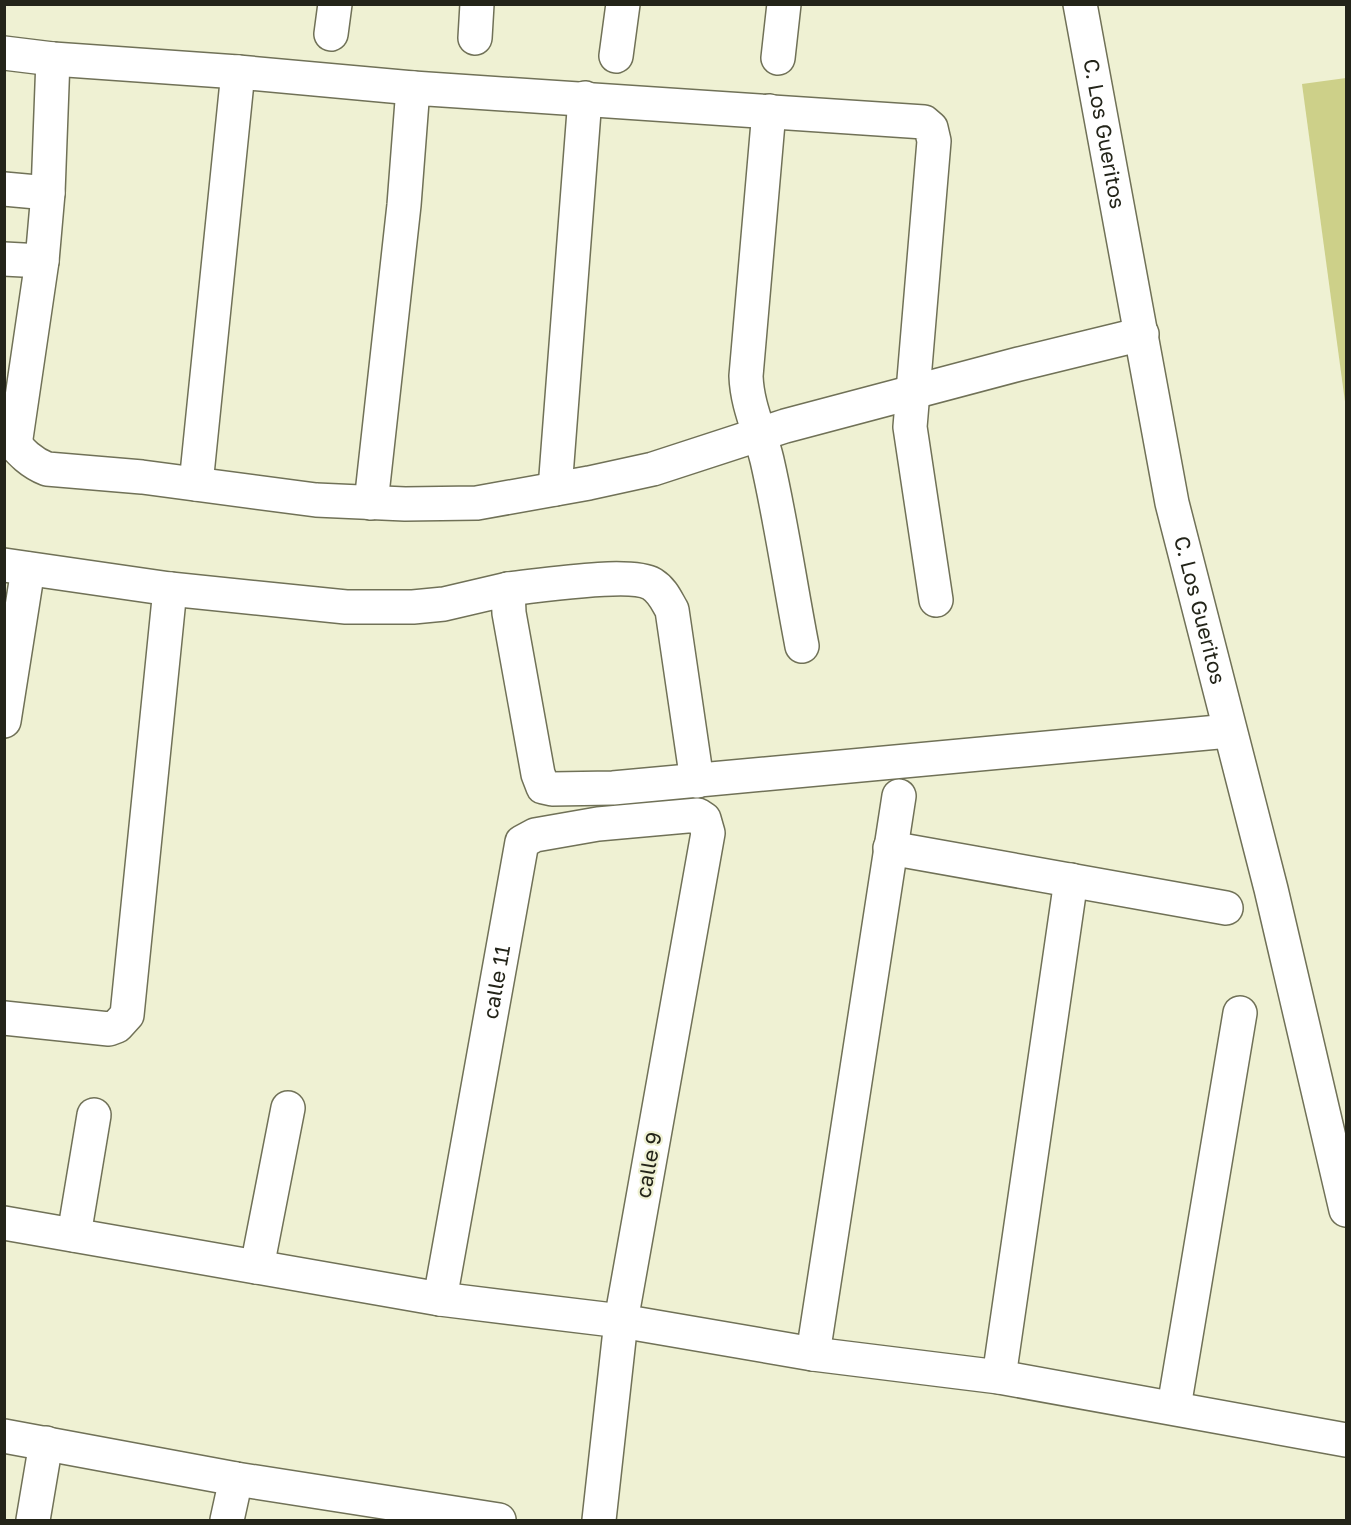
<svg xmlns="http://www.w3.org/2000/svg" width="1351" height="1525" font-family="'Golos Text',sans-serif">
<rect width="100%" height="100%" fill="#eff1d3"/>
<path fill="#cdd089" d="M1346,78V409L1302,84Z"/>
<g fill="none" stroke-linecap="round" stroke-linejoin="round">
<defs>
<g id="minor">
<path id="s1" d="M1080,4L1172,503L1271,889L1346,1210"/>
<path d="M331,34L335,4"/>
<path d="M475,38L477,4"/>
<path d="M4,53L53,59L238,72L413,88"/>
<path d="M616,56L623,4"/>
<path d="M778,58L784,4"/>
<path d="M769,111L746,376C747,406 760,431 767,460C781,521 790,584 802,646"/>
<path d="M4,189L48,193"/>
<path d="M4,259L42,261"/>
<path d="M4,433C18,448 27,461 47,469L142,477L316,500L405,504L477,503L589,483L653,469L785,426L1019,364L1142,334"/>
<path d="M15,445L42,261L48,193L53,59"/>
<path d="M196,484L238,72"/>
<path d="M555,489L585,98"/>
<path d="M371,503L404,205L413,88L924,122L931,128L934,141L910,427L936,600"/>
<path d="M4,565L170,589L346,607H413L444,604L508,589L509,613L538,774L543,787L552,789L613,788L1229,731"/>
<path d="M508,589C538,586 630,571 652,584C663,591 666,600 672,610L697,781"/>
<path d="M4,721L28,569"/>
<path d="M890,848L1226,908"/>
<path d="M4,1018L109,1029L117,1026L127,1015L170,589"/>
<path d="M4,1223L440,1299L621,1321L813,1354L999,1377L1346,1440"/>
<path d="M74,1235L94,1115"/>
<path d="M257,1267L288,1108"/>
<path id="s2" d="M440,1299L522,842L535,835L598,824L698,815L704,819L708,833L621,1321L599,1520"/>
<path d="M813,1354L899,796"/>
<path d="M999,1377L1071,880"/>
<path d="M1174,1407L1240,1013"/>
<path d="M4,1436L236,1479L499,1520"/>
<path d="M33,1520L46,1443"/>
<path d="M227,1520L236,1479"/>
</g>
</defs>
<use href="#minor" stroke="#707157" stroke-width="36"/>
<use href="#minor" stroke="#fff" stroke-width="33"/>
</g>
<g text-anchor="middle" stroke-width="4.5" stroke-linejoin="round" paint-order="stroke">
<g font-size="21" fill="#232419" stroke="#eff1d3">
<text dy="7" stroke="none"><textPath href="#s1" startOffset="132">C. Los Gueritos</textPath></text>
<text dy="7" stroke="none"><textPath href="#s1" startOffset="618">C. Los Gueritos</textPath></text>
<text dy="7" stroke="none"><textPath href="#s2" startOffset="322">calle 11</textPath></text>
<text transform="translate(649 1165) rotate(-80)" y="7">calle 9</text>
</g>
</g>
<rect width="1351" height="1525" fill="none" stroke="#232419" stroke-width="12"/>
</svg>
